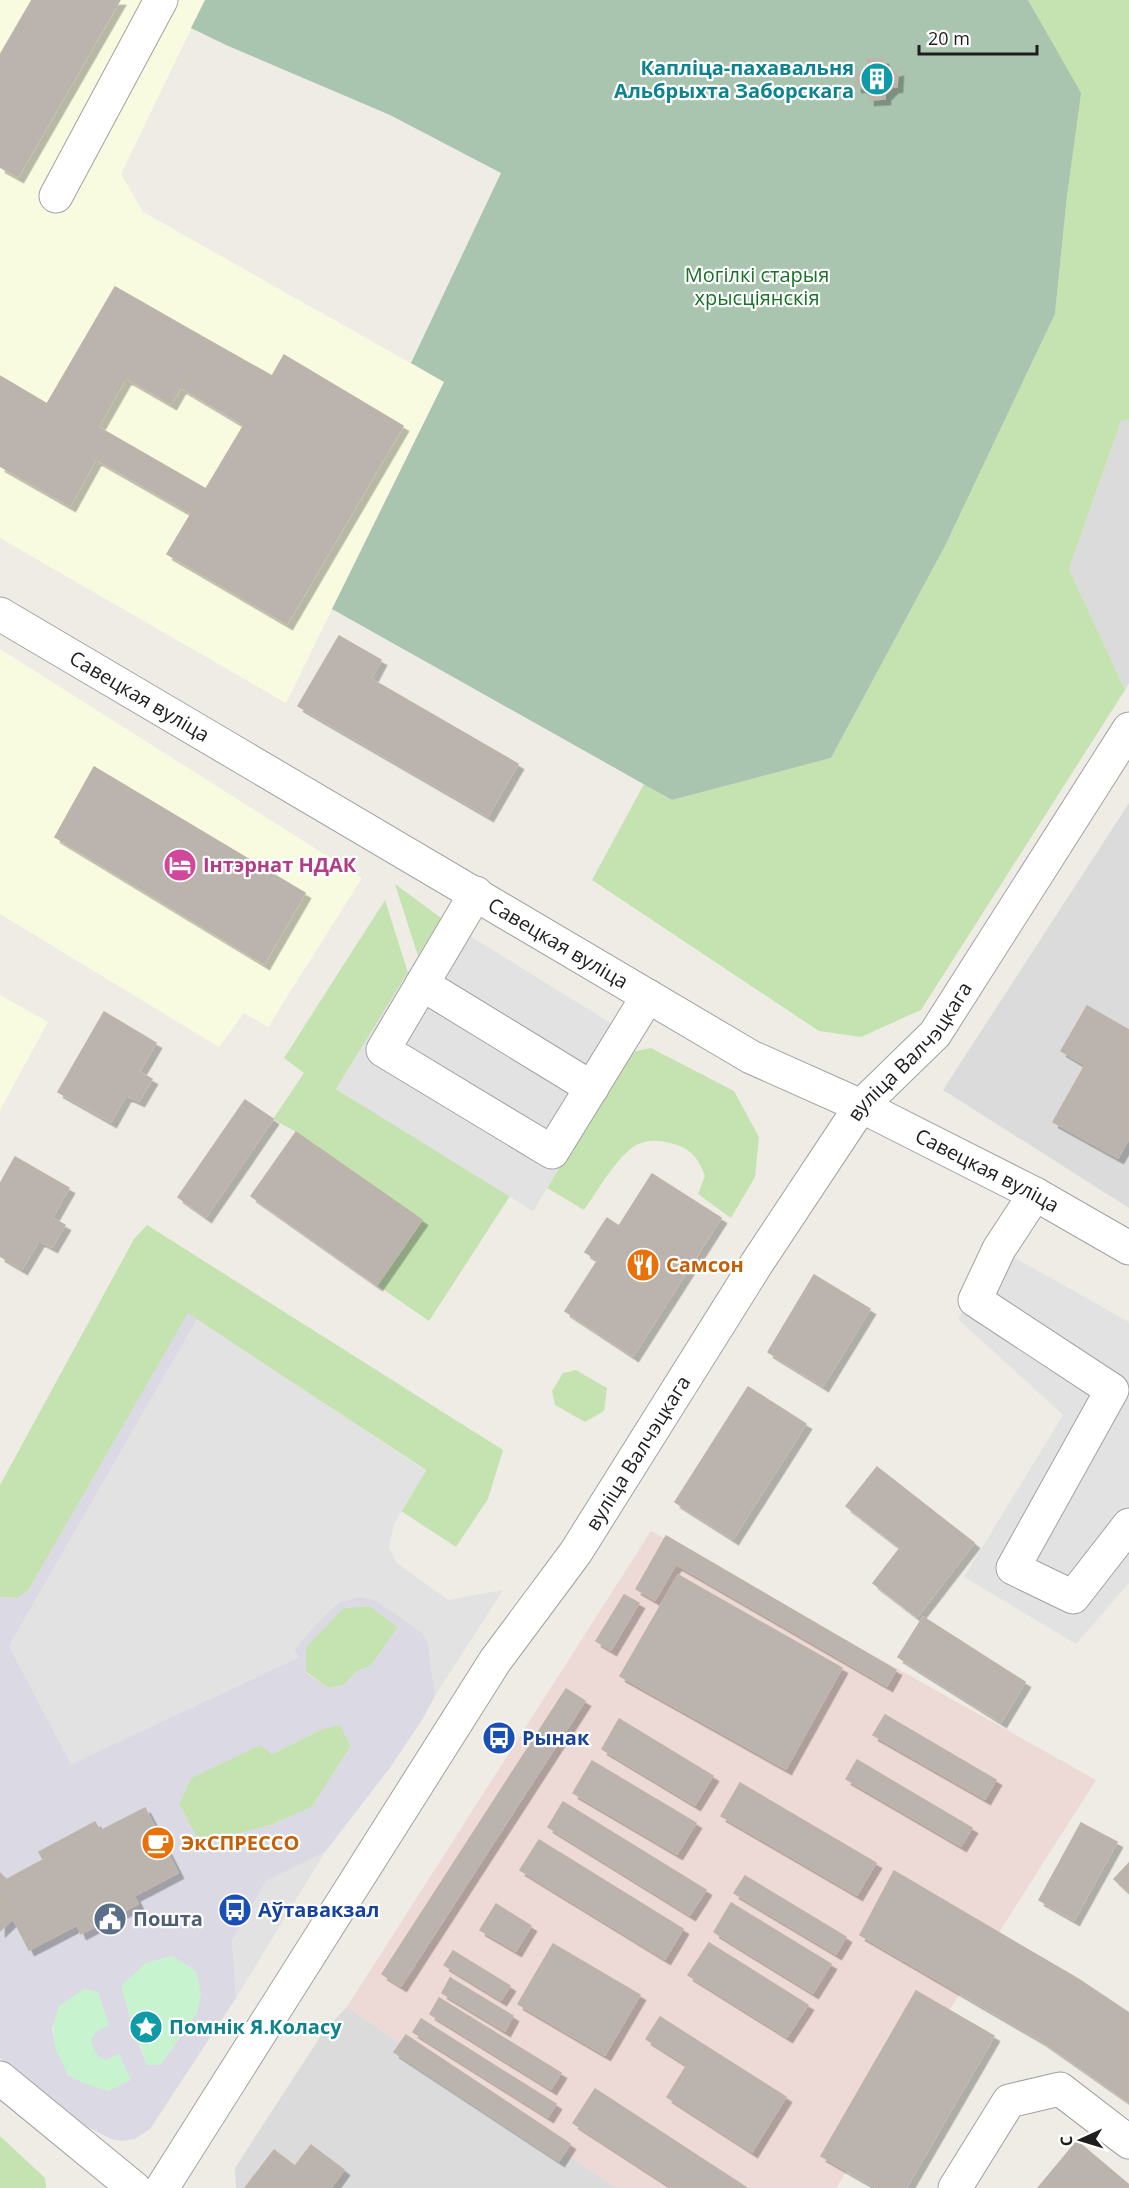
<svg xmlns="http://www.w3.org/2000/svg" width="1129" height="2188" font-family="'Open Sans',sans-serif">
<defs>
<filter id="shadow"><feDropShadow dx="5.5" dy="5.5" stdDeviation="0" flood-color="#0004"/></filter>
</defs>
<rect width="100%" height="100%" fill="#eeece5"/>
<path fill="#dcdbdb" d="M1129,420V683L1125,690L1069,569L1121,421Z
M1129,803V1208L943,1090Z
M347,2007L617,2188H236L235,2168L326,2028Z"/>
<path fill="#edd9d6" d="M651,1531L1096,1780L836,2188H617L347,2007Z"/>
<path fill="#f9fbe1" d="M0,0H205L121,174L143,212L444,382L286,703L0,538Z
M0,649L362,878L268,1027L244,1013L219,1047L0,914Z
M0,995L48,1022L0,1110Z"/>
<path fill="#c5e3b1" d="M1028,0H1129V420L1121,421L1069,569L1125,690L921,1010L861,1037L819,1031L592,880L644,784L672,800L831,758L945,546L1055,314L1067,196L1080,93Z
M395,884L441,918L418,956Z
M385,900L408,973L336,1089L510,1196L429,1321L377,1285L421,1220L296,1132L273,1119L304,1073L284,1058Z
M651,1048L734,1091L759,1137L755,1177L731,1218L698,1194L705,1176C699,1160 692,1149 674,1144C662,1141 653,1139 641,1143C621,1149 597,1192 584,1210L547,1188L631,1052Z
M147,1225L503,1450L488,1499L456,1547L401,1511L426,1470L188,1314L28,1591L17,1598L0,1597V1485L134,1239Z
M576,1370L607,1388L604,1411L585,1422L555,1405L552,1391L563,1373Z
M370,1606L398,1627L371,1666L357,1671L344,1685L328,1688L306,1672V1647L343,1608Z
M340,1724L351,1746L312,1807L271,1825L223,1838L196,1836L179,1804L191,1778L261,1744L272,1754L322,1729Z
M0,2136L45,2178L46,2188H0Z"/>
<path fill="#a9c4af" d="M205,0H1028L1081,93L1067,196L1055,314L945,546L831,758L672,800L332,609L444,382L411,363L501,173L390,115L226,45L191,28Z"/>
<path fill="#c7f3ce" d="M172,1956L196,1971L201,1994L197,2013L161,2064L147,2065L120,1986L146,1963Z
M84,1989L98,1992L119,2054L132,2080L108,2091C96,2087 79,2085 69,2075C56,2062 47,2020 60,2005C66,1998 77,1994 84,1989Z"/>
<path fill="#e2e2e2" d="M441,918L638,1040L533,1211L336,1089Z
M999,1249L1129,1322V1583L1076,1644L964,1577L1063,1415L958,1319Z
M197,1319L426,1471L394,1524L389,1548L397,1563L448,1600L503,1590L435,1696L428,1644L375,1600L360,1597L339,1602L316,1624L294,1650L300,1656L71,1764L9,1646Z
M325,1852L236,1998L232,1940L266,1881Z"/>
<path fill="#dbdae4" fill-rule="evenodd" d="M188,1313L197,1319L9,1646L71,1764L299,1657L294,1650L316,1624L339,1602L360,1597L375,1600L422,1633L428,1644L435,1696L422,1720L389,1769L325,1852L266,1881L232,1940L236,1998L150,2129L135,2139L122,2141L111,2139L74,2120L0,2058V1931L13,1919L29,1950L77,1925L82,1934L137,1904L134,1896L178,1873L145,1809L100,1831L39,1852L43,1860L7,1879L0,1873V1597L17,1598L28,1591ZM370,1606L398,1627L371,1666L357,1671L344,1685L328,1688L306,1673V1647L343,1608ZM340,1725L351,1746L312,1807L271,1825L223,1838L196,1836L179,1804L191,1778L260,1745L272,1754L322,1729ZM172,1956L196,1971L201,1994L197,2013L161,2064L147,2065L139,2045L155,2037L158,2030L156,2021L151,2014L143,2011L130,2017L121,1986L146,1963ZM84,1989L98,1992L109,2025L96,2032L91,2040L93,2048L98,2056L106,2060L119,2054L131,2080L108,2091L83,2083L68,2075L57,2052L52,2029L59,2006Z"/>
<path fill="#bbb4ae" stroke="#beb4a9" stroke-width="1.5" filter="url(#shadow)" d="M32,0H120L18,177L0,167V55Z
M867,59H883V63L893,72L898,71L897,87H893L885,95V99L869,100V94L861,87H856V72H862L868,65Z
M115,287L208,340L171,404L126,378L98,427L206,489L192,514L96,459L70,506L0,466V376L47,404Z
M208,340L272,376L284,355L403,426L287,624L167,554L244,425L180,387Z
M339,636L381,660L371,679L518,764L488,816L298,706Z
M94,767L305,893L264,964L55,837Z
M1087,1006L1129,1030V1139L1118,1158L1053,1122L1085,1065L1061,1051Z
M104,1012L156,1043L139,1072L152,1079L148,1086L139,1101L126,1095L111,1122L58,1092Z
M245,1100L273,1119L206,1217L178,1197Z
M296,1132L422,1220L377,1285L251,1196Z
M15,1157L69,1188L52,1218L65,1225L52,1247L39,1240L22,1269L0,1256V1184Z
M652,1174L721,1218L633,1356L565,1311L598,1260L585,1252L605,1221L607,1218L619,1226Z
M814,1275L870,1309L823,1386L768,1352Z
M748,1387L806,1424L733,1539L675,1502Z
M877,1467L974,1543L917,1617L873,1583L900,1548L846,1506Z
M666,1536L896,1670L887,1686L676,1564L655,1600L636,1589Z
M678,1575L842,1668L786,1769L620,1676Z
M624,1595L639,1603L611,1650L596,1641Z
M923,1617L1025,1682L1001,1722L898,1657Z
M566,1689L585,1701L401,1986L382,1974Z
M885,1715L996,1780L985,1799L873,1735Z
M619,1719L713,1776L695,1805L602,1749Z
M857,1760L972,1828L961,1846L846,1779Z
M592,1761L696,1823L677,1854L573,1793Z
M740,1783L876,1863L857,1895L721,1816Z
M563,1802L706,1890L690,1915L548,1827Z
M145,1808L178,1873L134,1896L138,1904L81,1934L77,1925L29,1950L0,1893V1883L43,1860L39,1852L95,1822L100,1831Z
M1081,1823L1117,1842L1074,1920L1039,1900Z
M539,1840L683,1929L665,1959L520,1870Z
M1129,1863V1893L1114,1879Z
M894,1871L1078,1979L1129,2013V2102L1039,2039L860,1935Z
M0,1873L29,1903L0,1931Z
M745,1876L846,1937L836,1954L734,1893Z
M731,1903L831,1964L813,1993L714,1932Z
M496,1904L531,1926L516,1951L480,1930Z
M709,1943L808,2005L787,2037L688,1975Z
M553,1944L640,1995L605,2055L518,2004Z
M453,1951L510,1986L501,2000L444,1965Z
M450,1978L513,2016L505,2031L442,1993Z
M916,1991L994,2036L906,2188H877L821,2156Z
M439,1998L561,2073L551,2089L430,2014Z
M660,2017L786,2097L752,2152L667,2097L687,2065L646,2039Z
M421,2019L556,2104L548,2117L413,2032Z
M406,2035L570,2144L559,2161L394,2052Z
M595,2089L747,2188H673L573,2123Z
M1077,2141L1129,2185V2188H1038Z
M311,2145L344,2170L331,2188H245L274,2150L295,2166Z"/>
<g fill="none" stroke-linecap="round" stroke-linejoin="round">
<defs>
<g id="minor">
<path d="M56,196L161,0"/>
<path id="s1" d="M0,614L751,1057L861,1106L1035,1194L1129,1248"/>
<path d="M476,893L383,1050L552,1152L648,996"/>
<path d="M422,984L592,1088"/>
<path d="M1035,1194L999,1249L975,1300L1112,1390L1013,1568L1073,1597L1129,1525"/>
<path d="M0,2078L134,2188"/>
<path id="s2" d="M162,2188L495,1661L576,1552L757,1263L861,1106L935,1034L1129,729"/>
<path d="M955,2188L1009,2101L1060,2089L1129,2142"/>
</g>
</defs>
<use href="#minor" stroke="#a2a2a2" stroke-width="35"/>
<use href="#minor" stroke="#fff" stroke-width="33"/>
</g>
<defs>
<symbol id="building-disc" viewBox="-11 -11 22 22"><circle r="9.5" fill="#0f9aa8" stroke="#fff"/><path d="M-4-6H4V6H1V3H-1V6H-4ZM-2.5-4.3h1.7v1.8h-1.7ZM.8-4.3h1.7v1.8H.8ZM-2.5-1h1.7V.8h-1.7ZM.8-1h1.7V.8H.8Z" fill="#fff"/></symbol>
<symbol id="hotel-disc" viewBox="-11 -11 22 22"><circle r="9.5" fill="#d1479c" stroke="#fff"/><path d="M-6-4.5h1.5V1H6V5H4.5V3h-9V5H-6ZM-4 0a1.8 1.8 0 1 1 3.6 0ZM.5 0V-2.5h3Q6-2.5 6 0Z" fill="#fff"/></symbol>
<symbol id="restaurant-disc" viewBox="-11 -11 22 22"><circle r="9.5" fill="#e8710a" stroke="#fff"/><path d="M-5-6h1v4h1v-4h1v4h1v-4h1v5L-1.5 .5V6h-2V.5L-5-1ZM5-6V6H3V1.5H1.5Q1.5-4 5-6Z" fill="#fff"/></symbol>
<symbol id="bus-disc" viewBox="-11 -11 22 22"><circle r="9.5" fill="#1a4fb4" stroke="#fff"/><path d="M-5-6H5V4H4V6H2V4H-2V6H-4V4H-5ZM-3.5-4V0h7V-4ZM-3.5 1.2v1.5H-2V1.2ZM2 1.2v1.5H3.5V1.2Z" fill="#fff"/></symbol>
<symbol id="cafe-disc" viewBox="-11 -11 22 22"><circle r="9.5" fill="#e8710a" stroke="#fff"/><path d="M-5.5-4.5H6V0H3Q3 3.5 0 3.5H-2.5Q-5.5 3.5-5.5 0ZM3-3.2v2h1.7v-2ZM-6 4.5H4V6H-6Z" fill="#fff"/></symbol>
<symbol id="civic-disc" viewBox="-11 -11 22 22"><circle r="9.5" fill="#5c6f8a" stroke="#fff"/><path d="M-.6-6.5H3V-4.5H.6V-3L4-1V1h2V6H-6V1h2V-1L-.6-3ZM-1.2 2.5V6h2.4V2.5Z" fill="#fff"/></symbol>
<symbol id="sight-disc" viewBox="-11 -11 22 22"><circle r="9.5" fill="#0f9aa8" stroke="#fff"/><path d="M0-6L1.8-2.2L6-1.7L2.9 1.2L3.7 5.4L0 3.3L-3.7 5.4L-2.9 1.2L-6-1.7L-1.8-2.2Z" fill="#fff"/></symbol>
</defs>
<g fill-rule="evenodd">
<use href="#building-disc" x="858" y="60" width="38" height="38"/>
<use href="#hotel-disc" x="161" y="846" width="38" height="38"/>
<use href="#restaurant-disc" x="624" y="1246" width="38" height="38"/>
<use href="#bus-disc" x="480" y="1719" width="38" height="38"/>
<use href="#cafe-disc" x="139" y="1824" width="38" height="38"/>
<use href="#bus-disc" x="216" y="1891" width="38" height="38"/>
<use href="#civic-disc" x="91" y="1900" width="38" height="38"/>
<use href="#sight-disc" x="127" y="2008" width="38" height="38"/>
</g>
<g text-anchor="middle" stroke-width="4.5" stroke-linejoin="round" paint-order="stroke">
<g font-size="20" font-weight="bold" fill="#0d838f" stroke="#fff" text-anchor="end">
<text x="854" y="75">Капліца-пахавальня<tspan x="854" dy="23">Альбрыхта Заборскага</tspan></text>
<text x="169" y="2034" text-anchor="start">Помнік Я.Коласу</text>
</g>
<g font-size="20" fill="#177126" stroke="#fff">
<text x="757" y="282">Могілкі старыя<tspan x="757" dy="23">хрысціянскія</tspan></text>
</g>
<g font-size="20" fill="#1e1e1e" stroke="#fff">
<text dy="7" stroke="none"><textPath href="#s1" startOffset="162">Савецкая вуліца</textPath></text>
<text dy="7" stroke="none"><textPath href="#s1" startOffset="648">Савецкая вуліца</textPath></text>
<text dy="7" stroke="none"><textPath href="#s2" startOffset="1362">вуліца Валчэцкага</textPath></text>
<text dy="7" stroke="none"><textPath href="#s1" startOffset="1134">Савецкая вуліца</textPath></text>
<text dy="7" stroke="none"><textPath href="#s2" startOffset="876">вуліца Валчэцкага</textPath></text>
</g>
<g font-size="20" font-weight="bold" fill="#b23c85" stroke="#fff" text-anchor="start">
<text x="203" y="872">Інтэрнат НДАК</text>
</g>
<g font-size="20" font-weight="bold" fill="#c56008" stroke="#fff" text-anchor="start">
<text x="666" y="1272">Самсон</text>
<text x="181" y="1850">ЭкСПРЕССО</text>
</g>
<g font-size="20" font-weight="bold" fill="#164399" stroke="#fff" text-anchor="start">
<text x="522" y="1745">Рынак</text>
<text x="258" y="1917">Аўтавакзал</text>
</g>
<g font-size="20" font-weight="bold" fill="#4e5e75" stroke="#fff" text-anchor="start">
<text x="133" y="1926">Пошта</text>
</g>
</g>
<g transform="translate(1081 2140) rotate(266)" stroke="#ffffff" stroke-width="4.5" paint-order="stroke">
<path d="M0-4.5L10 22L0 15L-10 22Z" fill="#1e1e1e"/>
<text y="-9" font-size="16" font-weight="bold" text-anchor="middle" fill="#1e1e1e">С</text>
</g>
<path d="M919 45v9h118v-9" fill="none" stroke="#1e1e1e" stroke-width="3"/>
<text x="928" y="45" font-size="18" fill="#1e1e1e" stroke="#ffffff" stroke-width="4.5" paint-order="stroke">20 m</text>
</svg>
